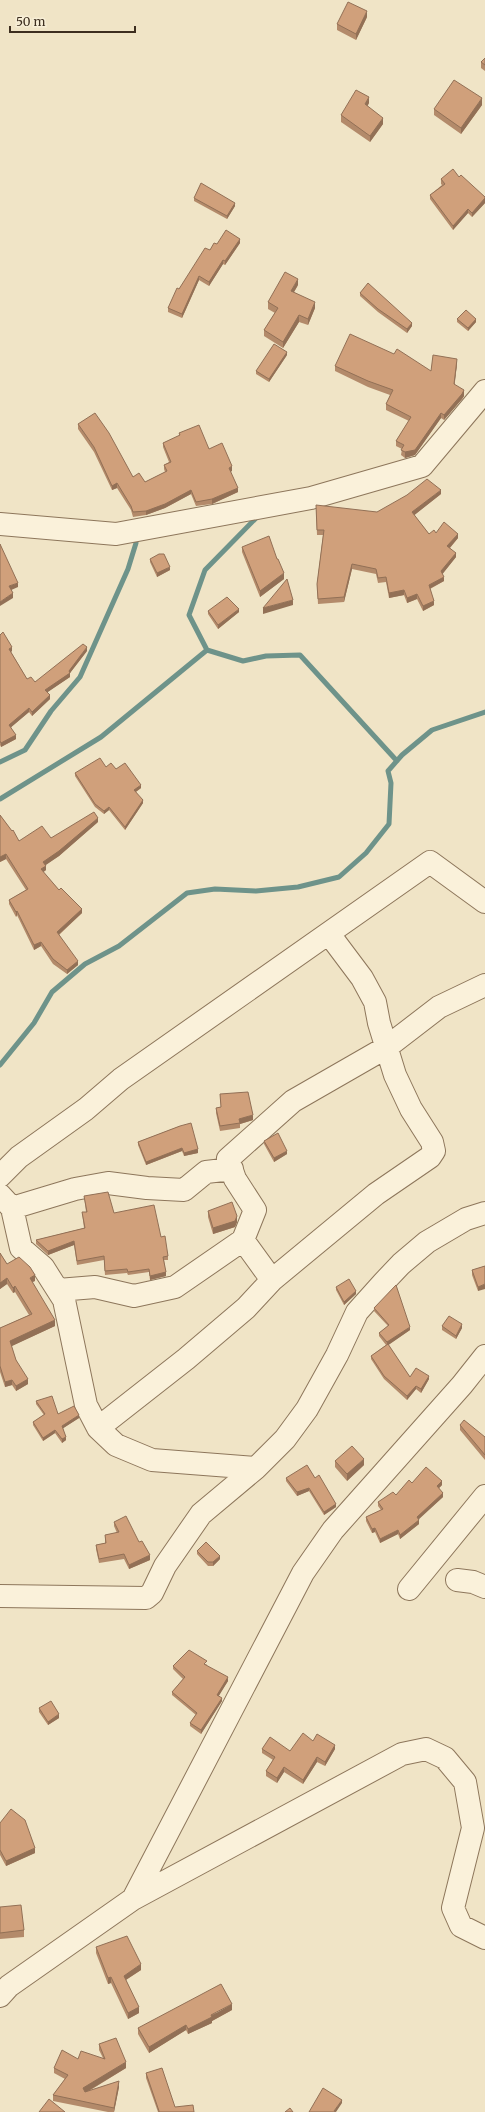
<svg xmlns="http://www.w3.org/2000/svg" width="485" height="2112" font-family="Merriweather,serif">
<rect width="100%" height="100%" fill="#f0e4c6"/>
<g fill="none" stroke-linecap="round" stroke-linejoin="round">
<path stroke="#6e938a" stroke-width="5" d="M207,650L243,661L266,656L300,655L397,761
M0,762L25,750L51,711L80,677L128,569L136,543
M0,799L101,737L207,650L189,615L205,570L259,515
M0,1065L34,1023L52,992L85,964L119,946L187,893L215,889L256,891L298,887L339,877L366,853L389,824L391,783L388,771L402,755L432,730L485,712"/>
<defs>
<path id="minor" d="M0,524L116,534L311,498L422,466L485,391
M0,1176L19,1157L86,1109L121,1079L430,862L485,902
M0,1195L12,1208L21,1248L43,1267L64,1300L86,1405L98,1428L116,1445L152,1460L256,1468
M12,1208L75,1189L108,1183L147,1188L184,1190L206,1172L232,1169
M243,1240L255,1210L235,1179L228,1159L293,1101L387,1047L439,1007L485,985
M58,1290L95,1287L134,1296L175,1287L243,1240L272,1280
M98,1428L186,1359L246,1308L272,1280L376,1194L430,1157L434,1151L432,1142L411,1109L395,1075L379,1023L375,1002L362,978L329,934
M457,1580L473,1582L485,1587
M409,1589L485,1496
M0,1596L146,1598L152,1593L165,1566L201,1514L256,1468L285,1439L307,1409L337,1355L357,1312L383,1283L401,1264L427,1242L466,1219L485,1213
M133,1899L303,1573L333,1530L462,1385L485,1356
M0,1996L9,1986L133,1899L402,1754L426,1749L445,1758L465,1782L473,1828L453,1908L461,1926L485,1938"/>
</defs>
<use href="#minor" stroke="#8d765b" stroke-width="24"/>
<use href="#minor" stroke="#faf1da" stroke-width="22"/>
</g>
<path fill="#b38a6a" d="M367,17L356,40L337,30V24Z
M485,58V71L481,68V62Z
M369,103L367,106L383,124L370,142L341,122V115Z
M482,105L461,134L434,115V109Z
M459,177L485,197V203L472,217L468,213L453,230L430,199V195L442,185L441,184V179Z
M194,198L235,206L227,219L194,201Z
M240,243L225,265L223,264L209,286L199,280L182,318L168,312V308L179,289L210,250L217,244Z
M298,285L294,292L315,308L308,325L299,322L283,348L264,336V330L275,313L268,309V302Z
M360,293L412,326L407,333L378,312L360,296Z
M457,319L476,322L468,331L457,322Z
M287,355L269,382L256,374V371Z
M457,364L454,385L464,396L462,399L444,420L441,418L415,455L405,458L401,455L402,449L396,446V441L409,421L386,410V404L390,395L368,387L335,371V366L431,371Z
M78,424L133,477L145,482L165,472L164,469V465L169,462L163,447V443L179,436V433L209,449L232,471L230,472L238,492L212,504L196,506L191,494L165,508L146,515L133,517L131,510L117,488L112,490L94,452L78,429Z
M441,494L414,515L429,534L436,533L458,538L450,548L456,557L442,574L444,581L430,589L434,605L423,611L417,599L407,603L404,595L389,598L386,582L378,583L376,574L352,569L344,602L318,604L317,584L323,535H317L316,510L377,512Z
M242,547L284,579L260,597L242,552Z
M150,559L170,570L157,577L150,562Z
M208,611L239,612L218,629L208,614Z
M0,635L12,651L11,652L27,679L35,682L87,651L70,673V677L47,692L50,699L32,716L29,712L11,727L16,739L1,747L0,745Z
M106,767L116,769L141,788L136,792L143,803L125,830L109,810L104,814L95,807L75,776V773Z
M0,815L19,841L51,838L98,822L59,856L45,865L46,870L43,872L59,890L82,913L59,935L78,965L67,974L53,964L41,946L34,950L17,915L16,917L9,904V900L26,890L6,859L0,862Z
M220,1094L253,1120L240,1124V1128L220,1131L216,1113V1108L221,1107Z
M180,1126L198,1153L184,1156L182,1151L146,1165L138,1145V1142Z
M264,1141L287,1154L274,1162L264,1144Z
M84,1196L114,1213L161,1237L168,1256V1260H164L166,1276L150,1280L149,1272L128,1275L127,1273L105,1275L104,1260L77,1265L74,1245L48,1255L36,1244V1240L84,1228L82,1212H86Z
M208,1211L237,1222L235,1227L213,1234L208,1217Z
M0,1253L7,1264L35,1281L32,1282L55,1326L11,1346L16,1360L28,1384L16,1391L12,1385L5,1387L0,1372V1328L29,1315L15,1292L13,1293L7,1284L0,1289Z
M485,1266L478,1291L472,1275V1270Z
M336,1287L356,1294L344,1305L336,1290Z
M374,1308L410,1330L388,1345L410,1377L429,1379L421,1393L416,1389L407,1400L384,1379L371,1359V1356L386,1345L379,1336V1333L388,1326L374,1311Z
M442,1326L462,1328L456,1339L442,1330Z
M36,1401L58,1414L79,1418L63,1428L66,1440L62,1443L55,1433L43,1441L33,1425V1422L44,1415L36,1404Z
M460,1425L485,1437V1460L460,1430Z
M335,1461L364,1465L347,1481L335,1467Z
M286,1478H315L336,1507L324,1515L309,1491L297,1496L286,1481Z
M412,1483L442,1485L439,1488L443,1497L418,1519L419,1524L400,1539L398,1534L380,1543L375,1532L372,1533L366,1521V1517L381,1510L378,1506V1502L396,1495Z
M114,1522L139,1542L150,1560L129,1569L124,1559L99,1563L96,1549V1545L105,1543V1535L117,1533L114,1526Z
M197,1551L220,1559L213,1566H208L197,1554Z
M207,1664L206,1665L228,1681L218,1696L222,1701L201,1734L190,1726V1723L196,1715L172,1695V1692L183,1679L173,1669V1666Z
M39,1708L59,1718L48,1725L39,1712Z
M313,1741L335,1749L325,1766L317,1762L303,1784L284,1772L277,1783L266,1776V1771L273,1760L262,1753V1749L290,1751Z
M0,1823L35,1853L6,1866L0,1855Z
M0,1907L24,1930V1937L0,1939Z
M96,1947L141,1970L126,1980L139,2013L128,2019L111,1983L108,1984L96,1953Z
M232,2010L212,2021V2023L188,2034L186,2030L149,2053L138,2034V2028Z
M99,2044L126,2068L89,2091L119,2087L114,2112H108L53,2101V2095L65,2079L54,2073V2068L78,2059L103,2058L99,2050Z
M146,2073L175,2107L194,2112H158L146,2078Z"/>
<path fill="#927056" d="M367,11V17L356,40V34Z
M369,97V103L365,111V104Z
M482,98V105L461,134V128Z
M383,118V124L370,142V136Z
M485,198V203L472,217V213Z
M235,203V206L227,219V216Z
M468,209V213L453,230V226Z
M240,239V243L225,265V261Z
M223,260V264L209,286V282Z
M199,276V280L182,318V314Z
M298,279V285L291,297V291Z
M315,302V308L308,325V319Z
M299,315V322L283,348V342Z
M476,319V322L468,331V328Z
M412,323V326L407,333V329Z
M287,352V355L269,382V379Z
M457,359V364L454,390V384Z
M464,390V396L462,399L444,420V415Z
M441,413V418L415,455L405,458V452Z
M232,466V471L229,472V468Z
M117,483V488L112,490V486Z
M238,488V492L212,504V499Z
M191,490V494L165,508L146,515V511Z
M441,490V494L412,517V512Z
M458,534V538L447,551V546Z
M456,553V557L441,576V571Z
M352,564V569L344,602V597Z
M170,567V570L157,577V573Z
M284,573V579L260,597V591Z
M444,577V581L429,589V585Z
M18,583V587L9,591V586Z
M404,590V595L389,598V593Z
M13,593V598L0,606V602Z
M417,594V599L407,603V598Z
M293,600V605L263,614V608Z
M434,601V605L423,611V606Z
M239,609V612L218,629V625Z
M12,647V651L9,653V649Z
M87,647V651L70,673V677L45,694V690L69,671Z
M50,695V699L32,716V712Z
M29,708V712L9,729V725Z
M16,735V739L1,747V743Z
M141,785V788L134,793V790Z
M143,800V803L125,830V827Z
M109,807V810L104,814V811Z
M98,818V822L59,856L43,867V862Z
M6,854V859L0,862V857Z
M46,866V870L41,874V869Z
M82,909V913L57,936V932Z
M17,911V915L16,917V912Z
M41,942V946L34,950V945Z
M78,961V965L67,974V970Z
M253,1115V1120L240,1124L239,1119Z
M182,1148V1151L146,1165V1162Z
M198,1149V1153L184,1156V1153Z
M287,1151V1154L274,1162V1158Z
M237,1216V1222L235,1227L213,1234V1228Z
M74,1241V1245L48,1255V1251Z
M166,1272V1276L150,1280V1276Z
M35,1275V1281L30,1283V1278Z
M7,1278V1284L0,1289V1283Z
M485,1284V1289L478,1291V1287Z
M15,1286V1292L13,1293V1288Z
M356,1291V1294L344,1305V1302Z
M55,1320V1326L10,1347V1341Z
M462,1324V1328L456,1339V1336Z
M410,1327V1330L387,1346V1342Z
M429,1376V1379L421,1393V1389Z
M28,1379V1384L16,1391V1386Z
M12,1380V1385L5,1387V1382Z
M416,1386V1389L407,1400V1396Z
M79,1415V1418L62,1429V1426Z
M55,1430V1433L43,1441V1438Z
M66,1437V1440L62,1443V1439Z
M364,1459V1465L347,1481V1474Z
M442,1481V1485L437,1490V1486Z
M309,1488V1491L297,1496V1492Z
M443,1493V1497L417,1521V1517Z
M336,1504V1507L324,1515V1512Z
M419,1520V1524L400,1539V1535Z
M375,1528V1532L372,1533V1529Z
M398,1530V1534L380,1543V1539Z
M150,1555V1560L129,1569V1565Z
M220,1556V1559L213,1566V1562Z
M228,1677V1681L217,1699V1695Z
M222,1698V1701L201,1734V1730Z
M59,1714V1718L48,1725V1722Z
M335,1745V1749L325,1766V1762Z
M317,1757V1762L303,1784V1780Z
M284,1767V1772L277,1783V1778Z
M35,1848V1853L6,1866V1861Z
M141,1964V1970L124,1981V1976Z
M111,1977V1983L108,1984V1978Z
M232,2004V2010L212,2021V2023L188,2034V2029Z
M139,2007V2013L128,2019V2013Z
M186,2025V2030L149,2053V2047Z
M126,2062V2068L83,2094V2088Z
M119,2081V2087L114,2112V2108Z
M342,2100V2103L336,2112L334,2111Z"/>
<path fill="#d0a07b" stroke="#927056" d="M348,2L367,11L356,34L337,24Z
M485,58V65L481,62Z
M454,80L482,98L461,128L434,109Z
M356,90L369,97L365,104L383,118L370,136L341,115Z
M453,169L459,177L461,175L485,197V198L472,213L468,209L453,226L430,195L445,184L441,179Z
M201,183L235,203L227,216L194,198Z
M226,230L240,239L225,261L223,260L209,282L199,276L182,314L168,308L177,288L179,289L205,248L210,250L214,243L217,244Z
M285,272L298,279L291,291L315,302L308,319L299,315L283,342L264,330L278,308L268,302Z
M368,283L412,323L407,329L378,309L360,293Z
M466,310L476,319L468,328L457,319Z
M350,334L394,354L397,349L431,371L433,355L457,359L454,384L464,390L462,394L444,415L441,413L415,450L405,452L401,450L404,445L396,441L411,417L386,404L393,390L368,381L335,366Z
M274,344L287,352L269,379L256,371Z
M95,413L109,433L133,477L139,473L145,482L167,471L164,465L171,462L163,443L180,435L179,433L199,425L209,449L222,443L232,466L229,468L238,488L212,499L196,502L191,490L165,504L146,511L133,512L131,506L117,483L112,486L94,447L78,424Z
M427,479L441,490L412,512L429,534L434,530L436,533L444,522L458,534L447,546L456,553L441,571L444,577L429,585L434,601L423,606L417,594L407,598L404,590L389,593L386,577L378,578L376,569L352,564L344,597L318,599L317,584L324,530H317L316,505L377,512L407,495Z
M269,536L277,559H278L284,573L260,591L242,547Z
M0,544L18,583L9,586L13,593L0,602Z
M159,554H164L170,567L157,573L150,559Z
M287,579L293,600L263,608Z
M227,597L239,609L218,625L208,611Z
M3,632L12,647L9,649L27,679L31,677L35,682L83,644L87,647L69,671L70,673L45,690L50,695L32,712L29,708L9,725L16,735L1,743L0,741V635Z
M100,758L106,767L111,763L116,769L125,763L141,785L134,790L143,800L125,827L109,807L104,811L95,804L75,773Z
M94,812L98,818L59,851L43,862L46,866L41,869L59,890L61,888L82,909L57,932L78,961L67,970L53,959L41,942L34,945L17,911L16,912L9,900L28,889L6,854L0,857V815L12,831L13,830L19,841L42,826L51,838Z
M248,1092L253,1115L239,1119L240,1123L220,1126L216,1108L221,1107L220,1094Z
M191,1123L198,1149L184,1153L182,1148L146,1162L138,1142L180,1126Z
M278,1133L287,1151L274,1158L264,1141Z
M108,1192L114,1213L154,1205L161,1237L165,1236L168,1256L163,1257L166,1272L150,1276L149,1269L128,1272L127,1269L105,1271L104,1256L77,1261L74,1241L48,1251L36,1240L85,1228L82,1212H87L84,1196Z
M232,1202L237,1216L235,1221L213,1228L208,1211Z
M0,1253L7,1264L19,1257L30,1267L35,1275L30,1278L55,1320L10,1341L16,1360L28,1379L16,1386L12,1380L5,1382L0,1366V1328L32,1314L15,1286L13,1288L7,1278L0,1283Z
M485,1266V1284L478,1287L472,1270Z
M349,1279L356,1291L344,1302L336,1287Z
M396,1285L410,1327L387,1342L379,1333L389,1325L374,1308Z
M449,1316L462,1324L456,1336L442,1326Z
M388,1344L410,1377L416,1368L429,1376L421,1389L416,1386L407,1396L384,1376L371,1356Z
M52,1396L58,1414L74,1406L79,1415L62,1426L66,1437L62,1439L55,1430L43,1438L33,1422L45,1414L36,1401Z
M464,1420L485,1437V1455L460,1425Z
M352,1446L364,1459L347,1474L335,1461Z
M307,1465L315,1478L319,1475L336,1504L324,1512L309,1488L297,1492L286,1478Z
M426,1467L442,1481L437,1486L443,1493L417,1517L419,1520L400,1535L398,1530L380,1539L375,1528L372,1529L366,1517L383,1509L378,1502L393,1492L396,1495L409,1480L412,1483Z
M126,1516L139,1542L142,1541L150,1555L129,1565L124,1554L99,1559L96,1545L106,1543L105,1535L119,1532L114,1522Z
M206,1542L220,1556L213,1562H208L197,1551Z
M189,1650L207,1661L204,1664L228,1677L217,1695L222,1698L201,1730L190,1723L197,1713L172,1692L185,1677L173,1666Z
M51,1701L59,1714L48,1722L39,1708Z
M303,1733L313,1741L317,1734L335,1745L325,1762L317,1757L303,1780L284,1767L277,1778L266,1771L275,1757L262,1749L270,1737L290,1751Z
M11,1809L25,1820L35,1848L6,1861L0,1850V1823Z
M21,1905L24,1930L0,1933V1907Z
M127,1936L141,1964L124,1976L139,2007L128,2013L111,1977L108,1978L96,1947Z
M221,1984L232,2004L211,2015L212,2017L188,2029L186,2025L149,2047L138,2028Z
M116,2038L126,2062L83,2088L85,2092L119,2081L114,2108L53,2095L68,2075L54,2068L62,2050L78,2059L81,2051L105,2059L99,2044Z
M162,2068L175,2107L193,2105L194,2112H159V2111L146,2073Z
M323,2088L342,2100L334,2111L336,2112H309Z
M49,2099L65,2112H39Z
M290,2108L293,2112H285Z"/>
<path d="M10 26v6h125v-6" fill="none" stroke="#3d2e1f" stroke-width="2"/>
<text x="16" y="26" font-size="12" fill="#3d2e1f" stroke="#f7eed6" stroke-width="3" paint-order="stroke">50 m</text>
</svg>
